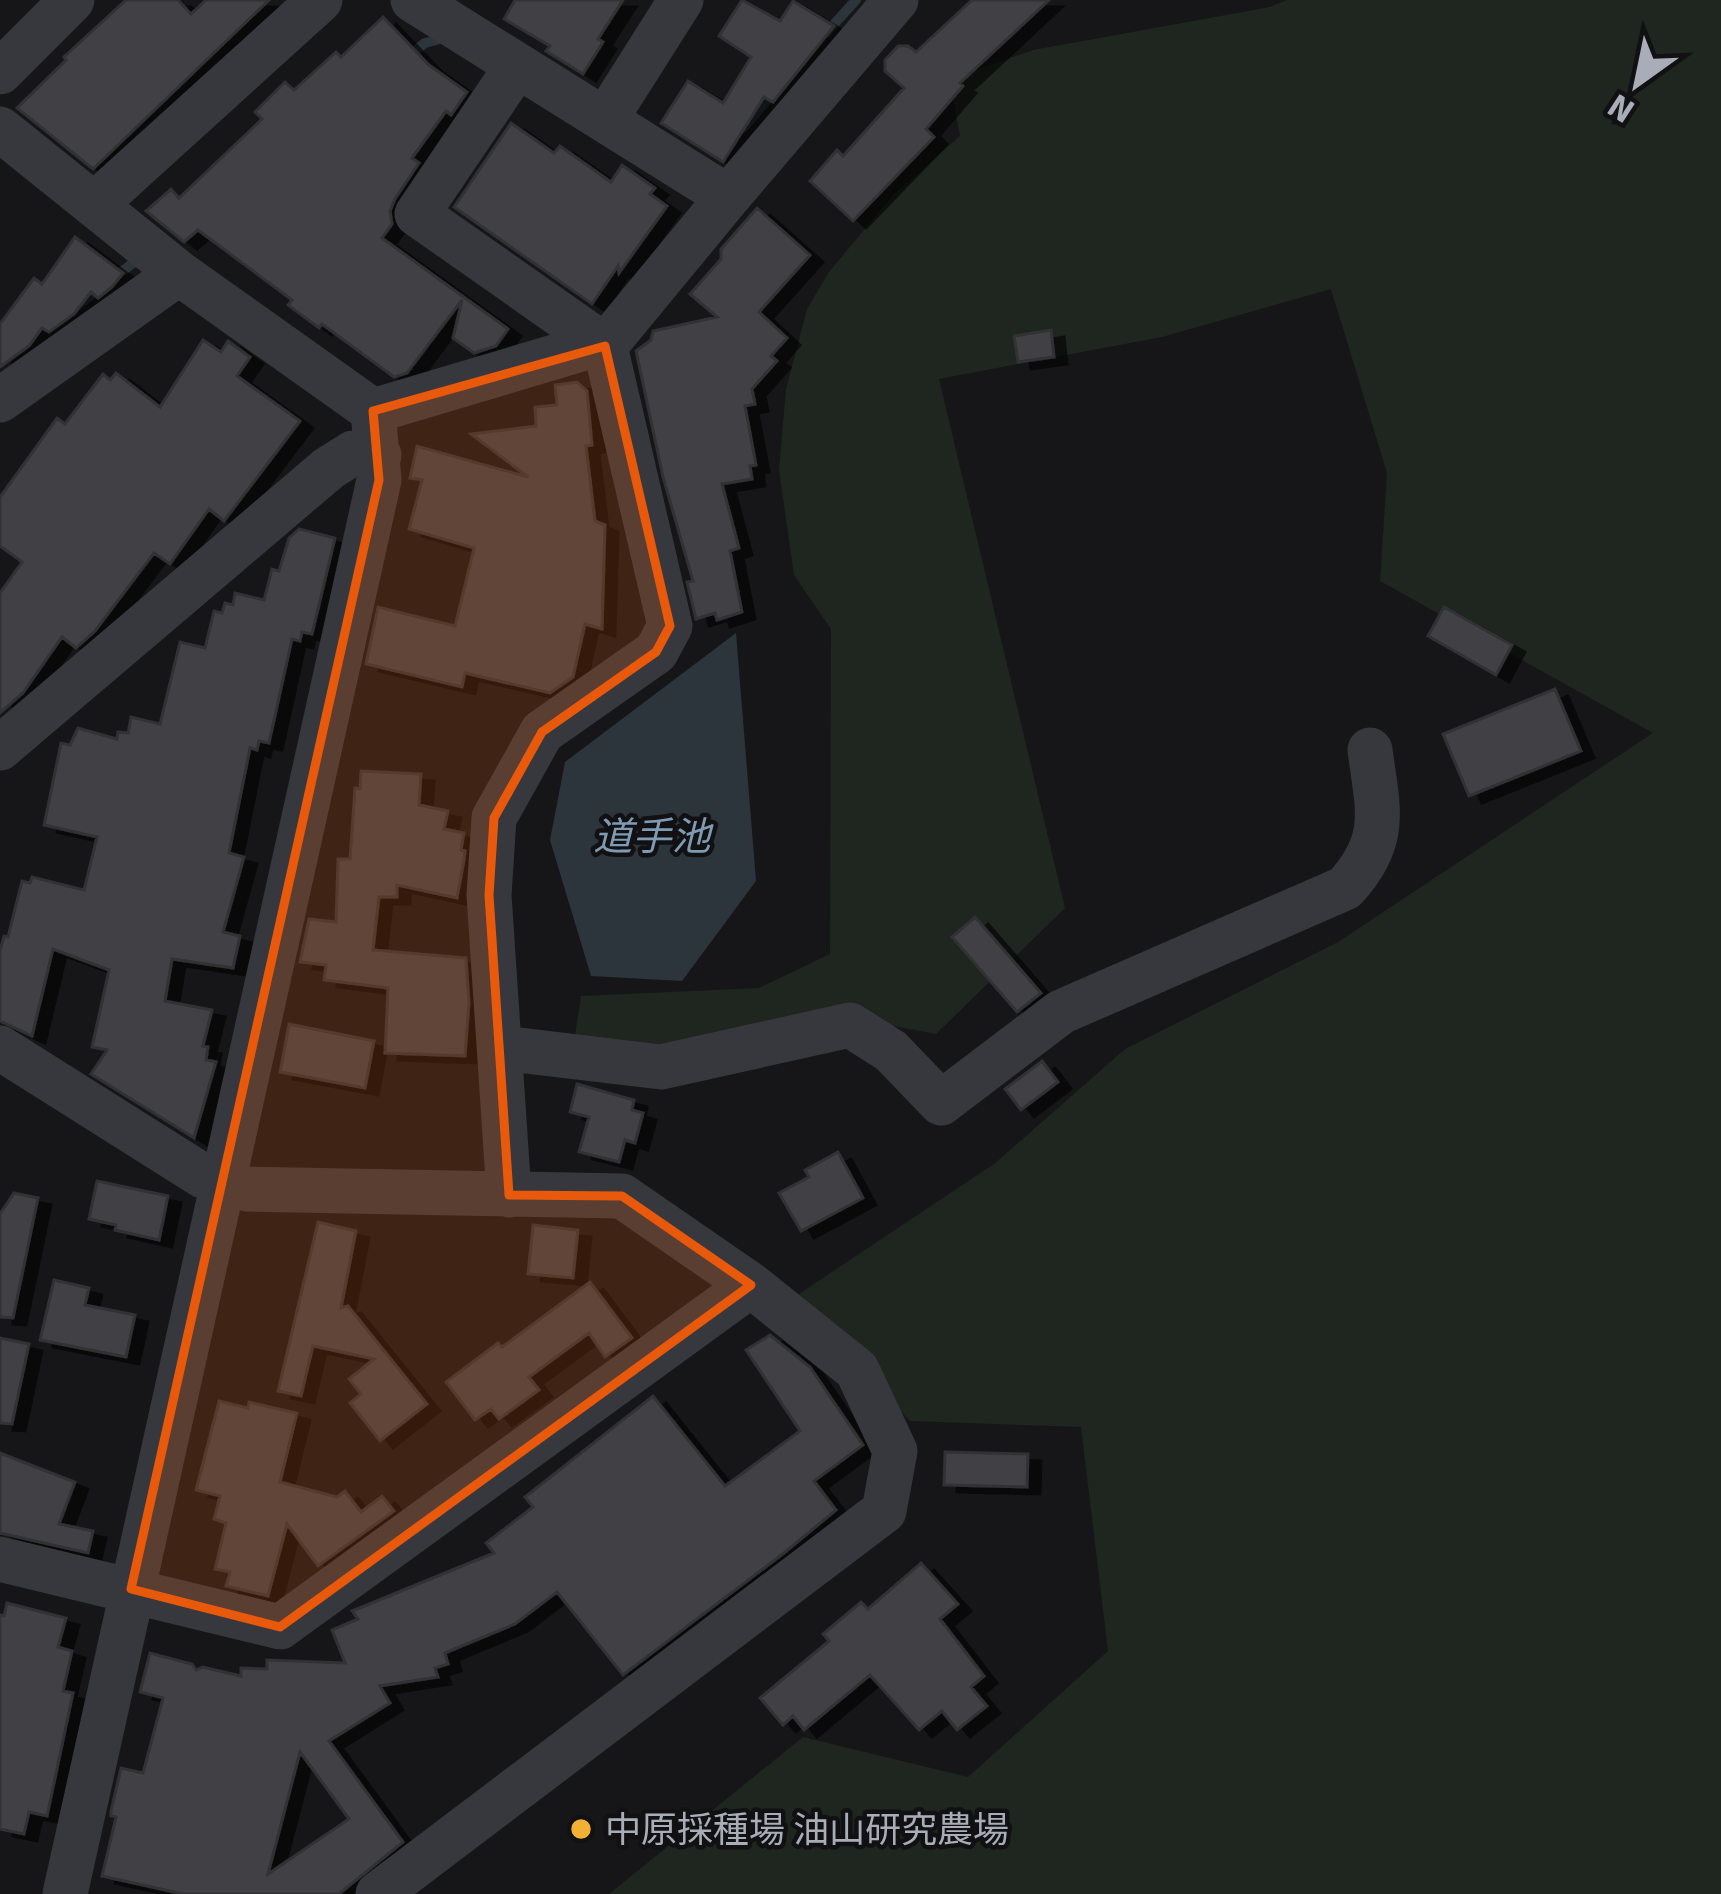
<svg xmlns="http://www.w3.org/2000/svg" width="1721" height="1894" font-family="Signika,'Noto Sans JP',sans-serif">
<defs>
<filter id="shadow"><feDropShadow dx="13" dy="7" stdDeviation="0" flood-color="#0009"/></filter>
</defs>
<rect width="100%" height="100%" fill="#161618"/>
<path fill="#1e261f" d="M1287,0H1721V1894H609L803,1737L968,1777L1108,1651L1081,1427L910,1421L793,1298L994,1164L1125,1049L1338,942L1653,733L1380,581L1387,473L1331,289L1162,337L939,379L1065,908L936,1034L839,1016L677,1048L575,1035L581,996L759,988L830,954L831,629L794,575L779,470L786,389L807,309L829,272L893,195L960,136L952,91L967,73L1033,50L1270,7Z"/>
<path fill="#2c353c" d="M736,633L756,881L682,981L591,976L550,840L565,762Z"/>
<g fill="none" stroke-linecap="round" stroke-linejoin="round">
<path stroke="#2c353c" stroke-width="10" d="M826,33L856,0
M406,58L425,43L447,37
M743,128L774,92
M75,307L141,257"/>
</g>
<path fill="#404145" stroke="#303034" stroke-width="3" fill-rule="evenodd" filter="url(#shadow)" d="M126,0H178L191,14L206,0H269L93,169L17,108L66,60L64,57Z
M515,0H623L598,39L603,42L583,74L546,51L550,46L504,19Z
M742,0L780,21L793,1L834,26L773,102L764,97L723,162L661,123L688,81L723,103L751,57L719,36Z
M972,0H1049L960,83L963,86L926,129L934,137L853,221L810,181L837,150L843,156L904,88L885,71V60L898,46H908L916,52Z
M383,17L429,65L467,92L451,115L446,111L412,158L419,163L395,199L390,211L392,224L382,238L508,329L496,346L474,353L453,338L462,300L407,373L394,377L322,324L319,328L288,305L292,300L198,230L184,242L146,211L171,189L179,198L262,119L255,112L285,82L294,90L336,52L341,57Z
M511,123L554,153L560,146L611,182L622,165L655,188L650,194L667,206L619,273L618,266L592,304L454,207Z
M757,208L810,255L759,312L787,338L771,356L777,361L752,389L755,404L745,406L756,465L750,466L752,479L722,484L739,548L730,551L742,612L717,620L715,613L696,619L687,582L693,581L663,477L636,351L651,340L653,331L717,317L690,294L721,259V249Z
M75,237L123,273L112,287L98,298L91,292L74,314L49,332L42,328L29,346L0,367V324L34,278L42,284Z
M1051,330L1054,357L1018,362L1014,336Z
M203,340L221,352L228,341L250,357L237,376L300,421L224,521L209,509L170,564L154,553L95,631L76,648L62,637L23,693L0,713V593L22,562L0,546V497L57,418L65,424L103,374L110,380L116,373L160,407Z
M577,382L587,391L592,445L586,446L595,521L605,525L602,629L585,624L573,677L550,693L465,673L462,687L366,664L378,607L455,626L474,548L409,529L422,480L410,478L417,446L528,477L471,434L536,426L535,407L557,405L555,385Z
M299,529L335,538L312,634L302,632L300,641L292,639L269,743L259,741L257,750L250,748L229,853L244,857L223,932L240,936L233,968L172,959L165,1001L212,1010L203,1046L208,1047L206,1060L216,1062L194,1138L91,1074L107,1050L92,1047L109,970L53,949L32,1036L0,1021V951L4,936L8,937L22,881L30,883L32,877L84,890L97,837L44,825L61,743L70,745L78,728L117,739L118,732L128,733L131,717L160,724L180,642L205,648L214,611L222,613L225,603L233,605L235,593L264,600L272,569L279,571L289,538Z
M1444,607L1512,645L1496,675L1428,636Z
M1555,689L1581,751L1469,796L1443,734Z
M361,771L421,774L419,805L448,811L444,829L464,833L461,850L465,851L464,860L457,898L397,885V897H379L373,950L466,958L469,1003L465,1056L385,1053L388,988L324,980L326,965L300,962L309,919L336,922L338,859H350L355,788L360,789Z
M975,917L1041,993L1017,1012L952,937Z
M289,1024L374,1041L365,1088L280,1072Z
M1042,1061L1058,1082L1021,1110L1005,1089Z
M577,1084L634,1100L632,1110L643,1113L635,1143L625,1140L619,1162L579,1152L589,1117L570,1112Z
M838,1152L863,1198L801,1231L779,1193L809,1177L805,1170Z
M97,1181L168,1196L159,1240L115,1230L116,1225L89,1219Z
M14,1193L38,1198L13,1318L0,1317V1214Z
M318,1222L356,1231L341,1308L348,1306L427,1404L380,1441L350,1403L361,1394L349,1379L374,1359L313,1346L301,1396L278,1391Z
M533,1225L578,1230L573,1278L528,1274Z
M54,1280L89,1288L85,1305L135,1315L126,1357L40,1340Z
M590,1282L632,1338L605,1357L589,1333L529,1377L539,1390L499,1419L491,1409L475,1420L446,1382L498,1343L502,1347Z
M770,1335L810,1367L863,1445L814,1481L836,1510L784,1553L623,1675L557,1592L515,1624L445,1653L448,1664L435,1668L438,1677L380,1686L390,1703L329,1741L403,1842L339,1894H183L102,1876L116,1817L111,1816V1811L121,1768L143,1773L163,1698L140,1692L150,1653L192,1664L196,1670L203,1667L241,1676V1668L267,1669V1660L345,1663L332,1630L358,1619L352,1611L494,1553L486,1543L533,1507L525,1497L653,1396L725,1486L800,1431L746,1350ZM300,1752L349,1819L268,1874Z
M0,1338L29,1344L12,1424L0,1423Z
M219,1401L248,1408L249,1402L297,1413L280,1482L337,1497L345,1491L361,1512L382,1496L394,1511L318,1566L287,1524L268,1596L226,1586L230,1572L215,1569L226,1523L214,1519L220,1496L196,1490Z
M945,1452L1028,1454L1027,1487L944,1485Z
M0,1453L75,1482L59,1524L93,1531L88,1553L0,1533Z
M921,1563L958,1604L940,1619L984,1676L971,1687L987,1706L957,1730L942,1711L919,1730L870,1675L804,1730L793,1716L783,1725L760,1698L829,1641L823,1634L861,1602L868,1609Z
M7,1603L66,1618L58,1647L72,1651L63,1691L73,1693L47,1816L29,1812L24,1834L0,1829V1615L4,1616Z"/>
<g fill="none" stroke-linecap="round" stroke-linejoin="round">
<path stroke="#37383d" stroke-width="45" d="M0,72L72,0
M605,120L681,0
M0,129L179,273L373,411L379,480L65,1894
M728,197L896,0
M94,205L320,0
M0,400L179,273
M373,411L591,346H605L728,197L413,0
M0,748L329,468L353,453L379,455
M0,1048L203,1176L247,1189L622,1196L751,1285L857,1370L895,1451L884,1511L378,1894
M502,1048L661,1067L850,1025L891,1051L941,1103L1061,1012L1345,888C1389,840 1378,810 1370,750
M509,1195L489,895L494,818L542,732L656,652L670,626L605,346L417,214L517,66
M0,1559L280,1627L751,1285"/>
</g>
<path fill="#e8590c" fill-opacity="0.2" stroke="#e8590c" stroke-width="9" stroke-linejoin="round" d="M605,346L670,626L656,652L542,732L494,818L489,895L509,1195L622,1196L751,1285L280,1627L131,1589L379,480L373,411Z"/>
<circle fill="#f2b134" stroke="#111113" stroke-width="4.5" cx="581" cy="1829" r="12"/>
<g text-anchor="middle" stroke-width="9" stroke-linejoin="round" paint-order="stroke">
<g font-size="36" fill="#a8adb8" stroke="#111113" text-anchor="start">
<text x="605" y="1842">中原採種場 油山研究農場</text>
</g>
<g font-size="39" font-style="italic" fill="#7f9bb3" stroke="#111113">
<text x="652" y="850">道手池</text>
</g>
</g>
<g transform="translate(1637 84) rotate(213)" stroke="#111113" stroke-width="9" paint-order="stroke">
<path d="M0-9L21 45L0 30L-21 45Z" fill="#a8adb8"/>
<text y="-18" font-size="33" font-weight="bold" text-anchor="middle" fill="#a8adb8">N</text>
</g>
</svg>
